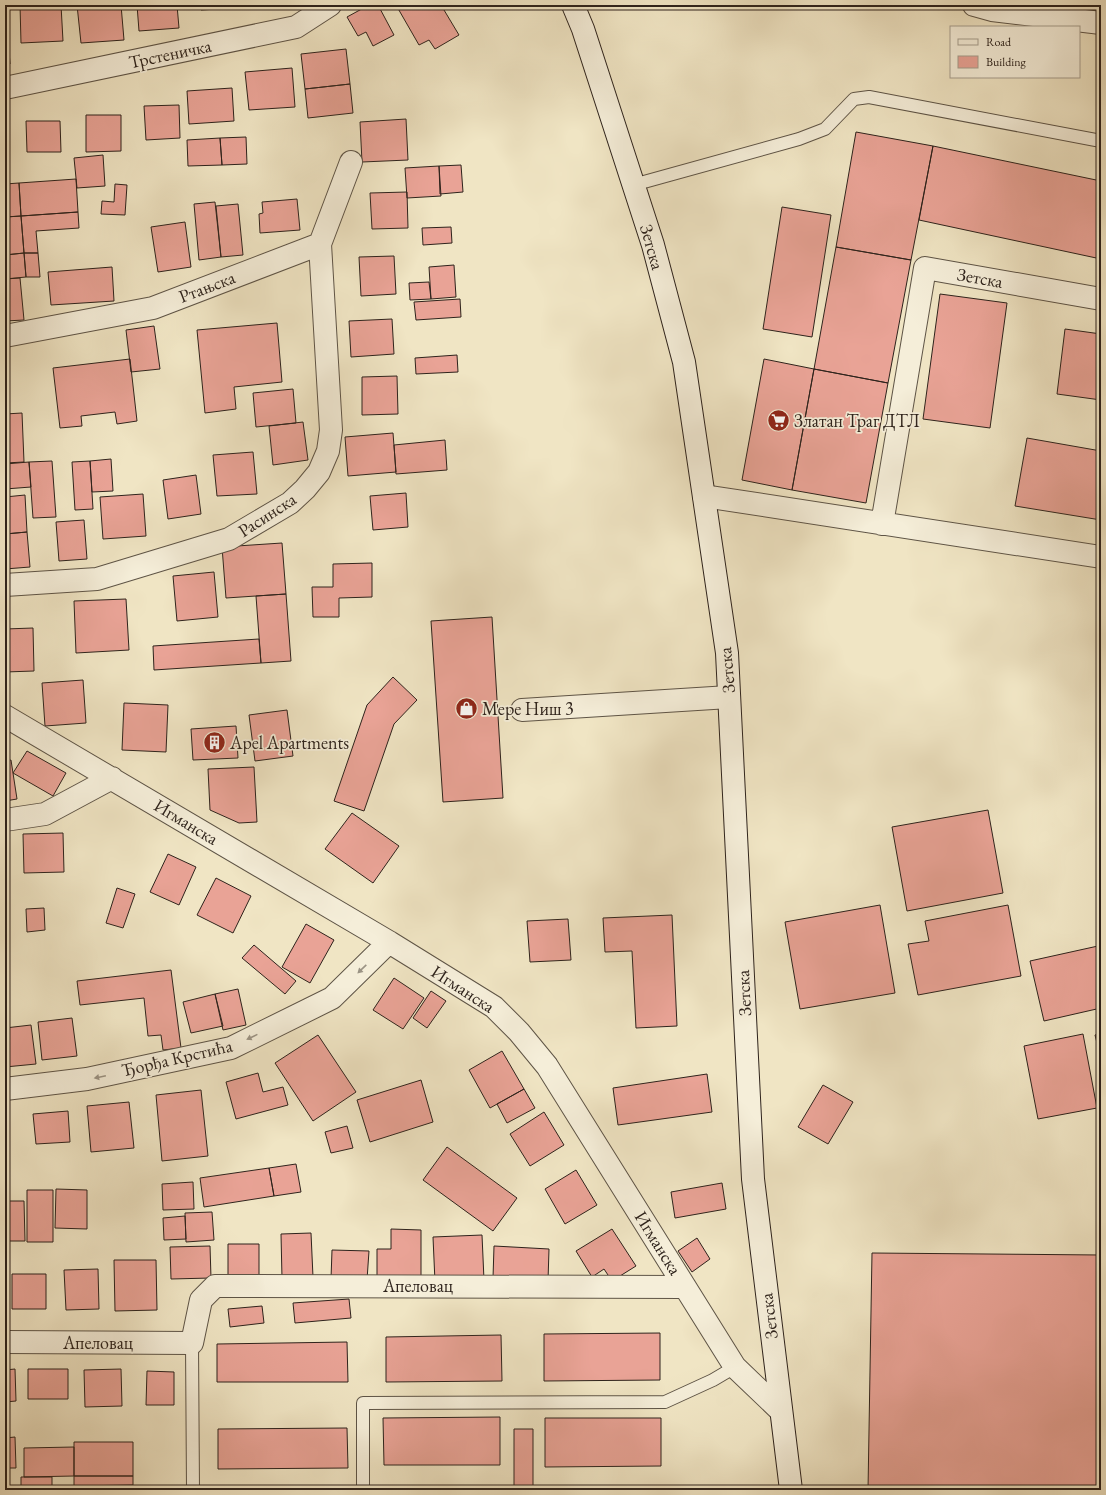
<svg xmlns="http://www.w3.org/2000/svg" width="1106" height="1495" font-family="'EB Garamond',serif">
<rect width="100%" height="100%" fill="#f0e5c4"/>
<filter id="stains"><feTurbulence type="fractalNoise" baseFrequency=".005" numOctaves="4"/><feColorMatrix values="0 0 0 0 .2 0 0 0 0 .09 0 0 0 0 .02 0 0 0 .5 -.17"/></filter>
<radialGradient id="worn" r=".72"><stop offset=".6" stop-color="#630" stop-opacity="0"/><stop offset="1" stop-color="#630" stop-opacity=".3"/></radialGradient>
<path fill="#e9a396" stroke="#2e231c" d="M20,5H61L63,41L21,43Z
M77,5H121L124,40L81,43Z
M137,5H177L179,28L139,31Z
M200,5H234V8L201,10Z
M369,5H378L394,35L373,46L366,32L358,36L347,17Z
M396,5H441L459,35L435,49L429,40L419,45Z
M5,25H7L10,64L5,65Z
M346,49L350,84L305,89L301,54Z
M292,68L295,107L249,110L245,72Z
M350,84L353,113L308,118L305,89Z
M232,88L234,121L189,124L187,91Z
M179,105L180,138L146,140L144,106Z
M86,115H121V151L86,152Z
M406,119L408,160L362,162L360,122Z
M26,121H60L61,152H27Z
M856,132L933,146L911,260L836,247Z
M246,137L247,164L222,165L220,138Z
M220,138L222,165L188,166L187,140Z
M933,146L1101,181V259L919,220Z
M103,155L105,186L77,188L74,158Z
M461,165L463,192L440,194L439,166Z
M439,166L441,196L407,198L405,168Z
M76,179L78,212L21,216L19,183Z
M19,183L21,216L5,217V184Z
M115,184L127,185L125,215L101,214L102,201L114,202Z
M407,192L408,228L372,229L370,193Z
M297,199L300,230L260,233L259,214L263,213L262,202Z
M215,202L221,257L199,260L194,204Z
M238,204L243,255L221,257L216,206Z
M782,207L831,215L812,337L763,329Z
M78,212L79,228L36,231L38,253H24L21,216Z
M21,216L24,253L5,255V217Z
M185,222L191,267L158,272L151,227Z
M451,227L452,243L423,245L422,228Z
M836,247L911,260L888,383L814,369Z
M24,253L26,277L5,279V255Z
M24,253H38L40,277H26Z
M394,256L396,294L361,296L359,257Z
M454,265L456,297L431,299L429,267Z
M112,267L114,301L51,305L48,272Z
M20,278L24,320L5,321V279Z
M429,282L431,299L410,300L409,283Z
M940,294L1007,303L990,428L923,419Z
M460,299L461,317L416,320L414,302Z
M392,319L394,354L351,357L349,321Z
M277,323L282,382L234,387L236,409L205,413L197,330Z
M154,326L160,369L131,372L126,330Z
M1065,329L1101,334V400L1057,394Z
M457,355L458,372L416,374L415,358Z
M130,359L137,421L117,424L115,412L81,416L82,426L60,428L53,368Z
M764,359L814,369L792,490L742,480Z
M814,369L888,383L866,503L792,490Z
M397,376L398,414L362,415V377Z
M293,389L296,423L256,427L253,393Z
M22,413L24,462L5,463V414Z
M303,422L308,460L273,465L269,426Z
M393,433L396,472L348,476L345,437Z
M1027,438L1101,451V520L1015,506Z
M445,440L447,470L396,474L394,445Z
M253,452L257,494L217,496L213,455Z
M111,459L113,491L92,492L90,461Z
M52,461L56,517L33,518L29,462Z
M90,461L93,509L75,510L72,462Z
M29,462L31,487L5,489V464Z
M196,475L201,514L168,519L163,480Z
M406,493L408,527L373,530L370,496Z
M143,494L146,536L103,539L100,497Z
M25,495L27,532L5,534V497Z
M84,520L87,559L59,561L56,522Z
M27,532L30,567L5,569V534Z
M282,543L286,594L226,598L222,547Z
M372,563V597L339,598V617H313L312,587H333V564Z
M214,572L218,617L177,621L173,576Z
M286,594L291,661L261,663L256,596Z
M126,599L129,650L76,653L74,601Z
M492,617L503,798L443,802L431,621Z
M33,628L34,671L5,672V629Z
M259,639L261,663L154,670L153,646Z
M393,677L417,700L394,724L364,811L334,801L367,705Z
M83,680L86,723L45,726L42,683Z
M124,703L168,705L166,752L122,750Z
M287,710L293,756L255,761L249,715Z
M236,726L238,758L193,760L191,729Z
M27,751L66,773L53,796L13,773Z
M11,760L17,799L5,801V761Z
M254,767L257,822L239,823L210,810L208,769Z
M988,810L1003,893L907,911L892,827Z
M352,813L399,846L373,883L325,849Z
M63,833L64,872L24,873L23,834Z
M168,854L196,867L179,905L150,892Z
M216,878L251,896L233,933L197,915Z
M117,888L135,894L123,928L106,923Z
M880,905L895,993L800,1009L785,922Z
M1008,905L1021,976L918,995L908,944L929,941L925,921Z
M44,908L45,930L27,932L26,909Z
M672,915L677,1026L636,1028L632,951L605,952L603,918Z
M568,919L571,960L530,962L527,921Z
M306,924L334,940L310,983L282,967Z
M254,945L296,981L285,994L242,958Z
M1098,946L1101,958V1008L1044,1021L1030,961Z
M171,970L181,1048L163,1050L161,1035L148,1036L144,998L80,1005L77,981Z
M394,978L424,998L403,1029L373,1010Z
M238,989L246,1025L223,1030L215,994Z
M431,991L446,1001L427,1028L413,1018Z
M215,994L223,1026L191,1033L183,1002Z
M72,1018L77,1056L42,1060L38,1022Z
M31,1025L36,1064L5,1067V1028Z
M1101,1033V1059L1095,1035Z
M1083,1034L1097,1108L1038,1119L1024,1046Z
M318,1035L356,1092L313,1121L275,1063Z
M502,1051L524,1089L490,1108L469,1070Z
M258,1073L263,1092L283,1087L288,1105L236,1119L226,1082Z
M707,1074L712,1112L618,1125L613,1088Z
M421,1080L433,1122L370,1142L357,1100Z
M823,1085L853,1102L828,1144L798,1127Z
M524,1089L535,1108L507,1123L497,1104Z
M201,1090L208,1156L162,1161L156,1095Z
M129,1102L134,1148L91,1152L87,1106Z
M68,1111L70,1142L36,1144L33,1114Z
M544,1112L564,1145L530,1166L510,1134Z
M347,1126L353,1148L331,1153L325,1132Z
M447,1147L517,1198L493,1231L423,1180Z
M296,1164L301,1192L274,1196L269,1168Z
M269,1168L274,1196L204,1207L200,1178Z
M576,1170L597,1205L565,1224L545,1189Z
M193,1182L194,1209L163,1210L162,1184Z
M722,1183L726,1209L675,1218L671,1192Z
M56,1189L87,1190V1229L55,1228Z
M27,1190H53V1242H27Z
M5,1201H24L25,1241H5Z
M212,1212L214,1240L186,1242L185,1213Z
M185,1216L186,1239L164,1240L163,1218Z
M391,1229L421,1230V1280H377V1249H391Z
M612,1229L636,1266L612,1281L604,1269L592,1277L576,1251Z
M311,1233L313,1277L282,1278L281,1234Z
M482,1235L484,1280L435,1282L433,1237Z
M697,1238L710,1259L692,1272L678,1251Z
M228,1244H259V1278H228Z
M210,1246L211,1278L171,1279L170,1247Z
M494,1246L549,1249L548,1281L493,1278Z
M332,1250L369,1251L367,1280L331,1279Z
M872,1253L1101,1255V1490H868Z
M114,1260H156L157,1310L115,1311Z
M98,1269L99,1309L66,1310L64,1270Z
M12,1274H46V1309H12Z
M349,1299L351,1318L295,1323L293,1303Z
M262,1306L264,1323L230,1327L228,1309Z
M660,1333V1380L544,1381V1334Z
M501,1335L502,1381L386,1382V1337Z
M347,1342L348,1382H217V1344Z
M15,1369L16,1401L5,1402V1370Z
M28,1369H68V1399H28Z
M121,1369L122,1406L85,1407L84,1370Z
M147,1371L174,1372V1405H146Z
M500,1417V1465H384L383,1418Z
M545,1418H661V1466L545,1467Z
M347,1428L348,1468L218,1469V1429Z
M514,1429H533V1490H514Z
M15,1437L16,1468H5V1438Z
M74,1442H133V1476H74Z
M74,1447V1476L24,1477V1448Z
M74,1476H133V1485L74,1486Z
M21,1477H52V1490H21Z
M126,1487V1490H78V1488Z"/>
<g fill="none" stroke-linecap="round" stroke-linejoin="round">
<defs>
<path id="lane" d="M633,185L799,139L825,129L854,99L869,97L1101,141
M192,1343L193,1490
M363,1490V1403L665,1402L713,1380L735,1367"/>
<path id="street" d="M974,5L992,10L1101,23
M5,88L296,27L330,5
M5,336L153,308L320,244L351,162
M704,496L1101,557
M882,524L925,268L1101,299
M5,585L97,579L229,539L290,503L305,489L319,472L328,451L331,430L320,244
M522,710L729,697
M5,716L389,942L494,1007L519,1032L547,1066L735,1367L781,1411
M5,820L45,814L112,778
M5,1089L87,1079L231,1048L332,998L389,942
M5,1342L192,1343L201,1300L215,1286L685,1287"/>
<path id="secondary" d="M573,5L583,29L653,245L684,362L727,653L753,1179L791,1490"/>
</defs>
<use href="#lane" stroke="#5e5446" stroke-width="14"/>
<use href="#street" stroke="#5e5446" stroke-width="24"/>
<use href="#secondary" stroke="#2e231c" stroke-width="24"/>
<use href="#lane" stroke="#f5eed9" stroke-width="12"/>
<use href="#street" stroke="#f5eed9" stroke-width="22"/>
<use href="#secondary" stroke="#f5eed9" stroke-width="22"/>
</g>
<defs><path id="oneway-solid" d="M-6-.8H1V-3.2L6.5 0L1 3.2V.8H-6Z"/></defs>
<g fill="#9b9384">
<use href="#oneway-solid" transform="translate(362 969) rotate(136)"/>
<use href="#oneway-solid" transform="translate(252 1037) rotate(154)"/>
<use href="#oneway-solid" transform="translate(100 1077) rotate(168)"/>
</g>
<defs>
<symbol id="supermarket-disc" viewBox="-11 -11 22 22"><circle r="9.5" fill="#8f2418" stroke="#f5eed9"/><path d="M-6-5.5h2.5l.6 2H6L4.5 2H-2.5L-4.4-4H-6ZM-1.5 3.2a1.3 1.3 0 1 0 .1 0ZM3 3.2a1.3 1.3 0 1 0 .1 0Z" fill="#fff"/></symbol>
<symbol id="shop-disc" viewBox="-11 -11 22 22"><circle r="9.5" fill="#8f2418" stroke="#f5eed9"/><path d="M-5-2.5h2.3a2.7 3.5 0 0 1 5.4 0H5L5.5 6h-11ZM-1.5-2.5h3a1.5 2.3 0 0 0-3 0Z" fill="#fff"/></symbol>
<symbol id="building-disc" viewBox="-11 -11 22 22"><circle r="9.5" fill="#8f2418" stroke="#f5eed9"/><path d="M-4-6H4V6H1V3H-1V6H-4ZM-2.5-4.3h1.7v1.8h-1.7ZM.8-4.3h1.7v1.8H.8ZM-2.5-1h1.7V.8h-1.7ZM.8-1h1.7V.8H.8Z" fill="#fff"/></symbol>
</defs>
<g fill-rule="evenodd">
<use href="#supermarket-disc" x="766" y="408" width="25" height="25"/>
<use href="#shop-disc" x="454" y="696" width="25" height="25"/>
<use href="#building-disc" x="202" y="730" width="25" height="25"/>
</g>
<g text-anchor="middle" stroke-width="3.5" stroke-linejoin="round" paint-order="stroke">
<g font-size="18" fill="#2e231c" stroke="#f5eed9">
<text transform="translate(170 54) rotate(-12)" y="6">Трстеничка</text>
<text transform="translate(652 247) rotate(74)" y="6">Зетска</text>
<text transform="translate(980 278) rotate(10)" y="6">Зетска</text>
<text transform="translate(207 287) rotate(-21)" y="6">Ртањска</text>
<text transform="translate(267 515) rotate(-33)" y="6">Расинска</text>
<text transform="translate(727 670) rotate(-95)" y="6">Зетска</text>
<text transform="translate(186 822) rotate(31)" y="6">Игманска</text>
<text transform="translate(463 989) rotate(33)" y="6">Игманска</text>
<text transform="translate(744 993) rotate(-93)" y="6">Зетска</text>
<text transform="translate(177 1058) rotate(-13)" y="6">Ђорђа Крстића</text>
<text transform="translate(658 1243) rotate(58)" y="6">Игманска</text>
<text x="418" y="1292">Апеловац</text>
<text transform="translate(769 1316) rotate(-97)" y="6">Зетска</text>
<text x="98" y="1349">Апеловац</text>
</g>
<g font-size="18" fill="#2e231c" stroke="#f5eed9" text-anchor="start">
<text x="794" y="427">Златан Траг ДТЛ</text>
<text x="482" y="715">Мере Ниш 3</text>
<text x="230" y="749">Apel Apartments</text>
</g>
</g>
<rect width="1106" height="1495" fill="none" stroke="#f0e5c4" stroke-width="20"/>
<rect x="6" y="6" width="1094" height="1483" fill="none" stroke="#2e231c" stroke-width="2"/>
<rect x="10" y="10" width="1086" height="1475" fill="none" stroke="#2e231c"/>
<rect x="950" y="26" width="130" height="52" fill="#f5eed9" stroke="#a59d8d"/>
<rect x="958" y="39" width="20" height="6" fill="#f5eed9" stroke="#a59d8d"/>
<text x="986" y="46" font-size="12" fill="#2e231c">Road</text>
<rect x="958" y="56" width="20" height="12" fill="#e9a396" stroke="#a59d8d"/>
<text x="986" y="66" font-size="12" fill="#2e231c">Building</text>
<rect width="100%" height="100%" filter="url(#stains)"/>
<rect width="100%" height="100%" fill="url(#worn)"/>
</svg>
